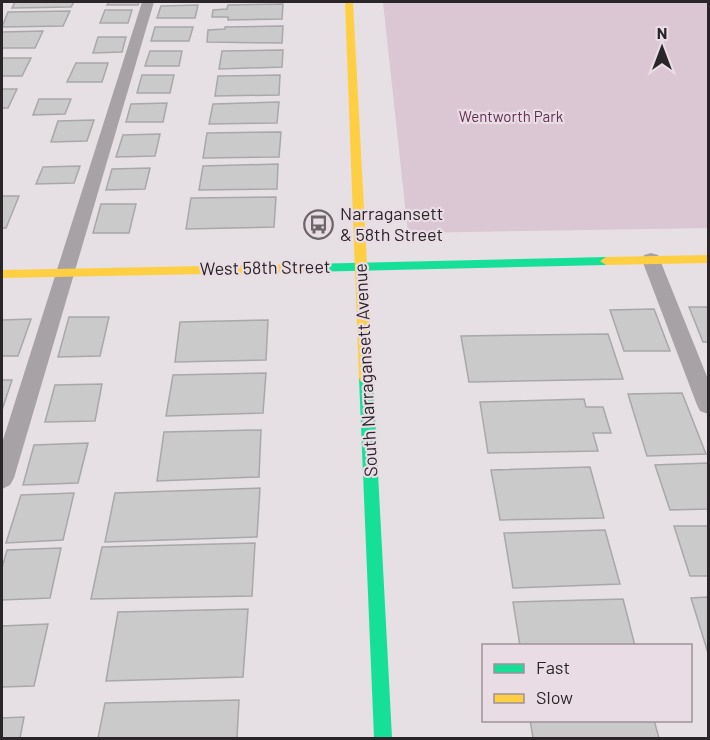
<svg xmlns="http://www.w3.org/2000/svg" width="710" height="740" font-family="Barlow,sans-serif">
<rect width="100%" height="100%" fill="#e6dfe3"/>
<path fill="#dac7d3" d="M383,2H708V228L408,233Z"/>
<path fill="#cacacb" stroke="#a8a8aa" stroke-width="1.5" d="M15,2H74L71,7L12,8Z
M109,2H139L138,5H107Z
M283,4L282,19L228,20V17H212L213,10L227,9L228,5Z
M198,5L195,18H157L161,6Z
M105,10H132L128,23H100Z
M70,11L63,26L2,27L8,12Z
M283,26L282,43L207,42L208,30L225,29V27Z
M155,27H193L189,41H151Z
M43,31L35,48H2V32Z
M98,37H126L122,52L93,53Z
M283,50L282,67L219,69L222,51Z
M150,51H182L179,66H145Z
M2,58H31L22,76H2Z
M76,63H108L102,82H67Z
M142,75H174L170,93H137Z
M280,75L279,95L215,96L218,76Z
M2,89H17L8,108H2Z
M39,99H71L65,114L33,115Z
M279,102L277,123L209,124L213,104Z
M167,103L163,122H126L131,104Z
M94,120L87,141L51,142L58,121Z
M281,132L279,157L203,158L207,133Z
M160,134L155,156L116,157L123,135Z
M278,164L277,189L199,190L203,166Z
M80,166L74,183L36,184L43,167Z
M150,168L145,189L106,190L112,169Z
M2,196H19L6,228H2Z
M276,197L274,227L186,229L191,198Z
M101,204H136L129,233H93Z
M689,307H708V342H703Z
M654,309L670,351H624L610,310Z
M69,317H109L100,356L58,357Z
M31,319L18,356H2V320Z
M268,320L266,360L175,362L180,322Z
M608,334L623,379L469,382L461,336Z
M266,373L263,413L166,416L173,375Z
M2,380H12L2,410Z
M102,384L95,421L45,422L55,385Z
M682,393L706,454L647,456L628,394Z
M584,399L586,407H603L611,433H593L598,451L488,453L480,402Z
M261,430L259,477L157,481L164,432Z
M88,443L78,483L23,485L34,445Z
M708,463V509L670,510L655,465Z
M590,467L604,518L500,520L491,470Z
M260,488L257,537L105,542L115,493Z
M74,493L63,540L6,543L21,495Z
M674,526H708V576H690Z
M605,530L620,584L513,588L504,533Z
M255,543L252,596L91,599L102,547Z
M61,548L50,598L2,600V568L7,550Z
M708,597V653L691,598Z
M623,599L635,646H520L513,602Z
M248,609L243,677L106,681L118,612Z
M48,624L34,686L2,687V626Z
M239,700L237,738H98L105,703Z
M24,717L20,738H2V718Z
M530,720H654L659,738H533Z"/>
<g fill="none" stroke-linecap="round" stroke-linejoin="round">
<path fill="#a7a2a5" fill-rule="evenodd" d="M142,2H154L14,478L10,485L2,489V443Z
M651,253L658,255L660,260L708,379V414L700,411L697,405L642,260L644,255Z"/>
<path fill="#16e098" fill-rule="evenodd" d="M606,257L612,261L606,265L307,272L301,268L307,264Z
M366,372L371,374L373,378L392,738H374L359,378L361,374Z"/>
<path fill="#ffcf43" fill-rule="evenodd" d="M345,2H353L373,378L371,382H361L359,378Z
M708,255V263L606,265L600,261L606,257Z
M307,264L313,268L307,272L2,278V270Z"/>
</g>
<defs>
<symbol id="bus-ring" viewBox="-11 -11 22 22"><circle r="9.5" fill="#e9dce4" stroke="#6c6669" stroke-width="1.5"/><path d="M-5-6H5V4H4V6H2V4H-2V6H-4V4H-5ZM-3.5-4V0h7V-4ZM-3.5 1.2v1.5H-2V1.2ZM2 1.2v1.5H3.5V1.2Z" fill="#6c6669"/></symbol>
</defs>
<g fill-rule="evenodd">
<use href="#bus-ring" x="302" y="208" width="33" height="33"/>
</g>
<g text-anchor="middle" stroke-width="4.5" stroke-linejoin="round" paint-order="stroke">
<g font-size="15" fill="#623053" stroke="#e9dce4">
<text x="511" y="122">Wentworth Park</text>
</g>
<g font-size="18" fill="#2a2528" stroke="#e9dce4" text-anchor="start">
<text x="340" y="220">Narragansett<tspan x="340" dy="21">&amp; 58th Street</tspan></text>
</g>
<g font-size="18" fill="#2a2528" stroke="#e9dce4">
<text transform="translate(265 268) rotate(-1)" y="6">West 58th Street</text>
<text transform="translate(366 370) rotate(-93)" y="6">South Narragansett Avenue</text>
</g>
</g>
<rect width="710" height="740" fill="none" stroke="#2a2528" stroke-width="6"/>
<rect x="482" y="644" width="210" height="78" fill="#e9dce4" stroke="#9d9399" stroke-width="1.5"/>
<rect x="494" y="664" width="30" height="9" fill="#16e098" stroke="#9d9399" stroke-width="1.5"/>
<text x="536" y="674" font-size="18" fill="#2a2528">Fast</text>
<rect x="494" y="694" width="30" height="9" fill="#ffcf43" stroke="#9d9399" stroke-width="1.5"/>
<text x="536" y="704" font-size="18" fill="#2a2528">Slow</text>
<g transform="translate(662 48)" stroke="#e9dce4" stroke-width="4.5" paint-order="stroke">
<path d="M0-4.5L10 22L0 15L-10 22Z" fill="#2a2528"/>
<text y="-9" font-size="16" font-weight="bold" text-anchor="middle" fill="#2a2528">N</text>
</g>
</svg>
